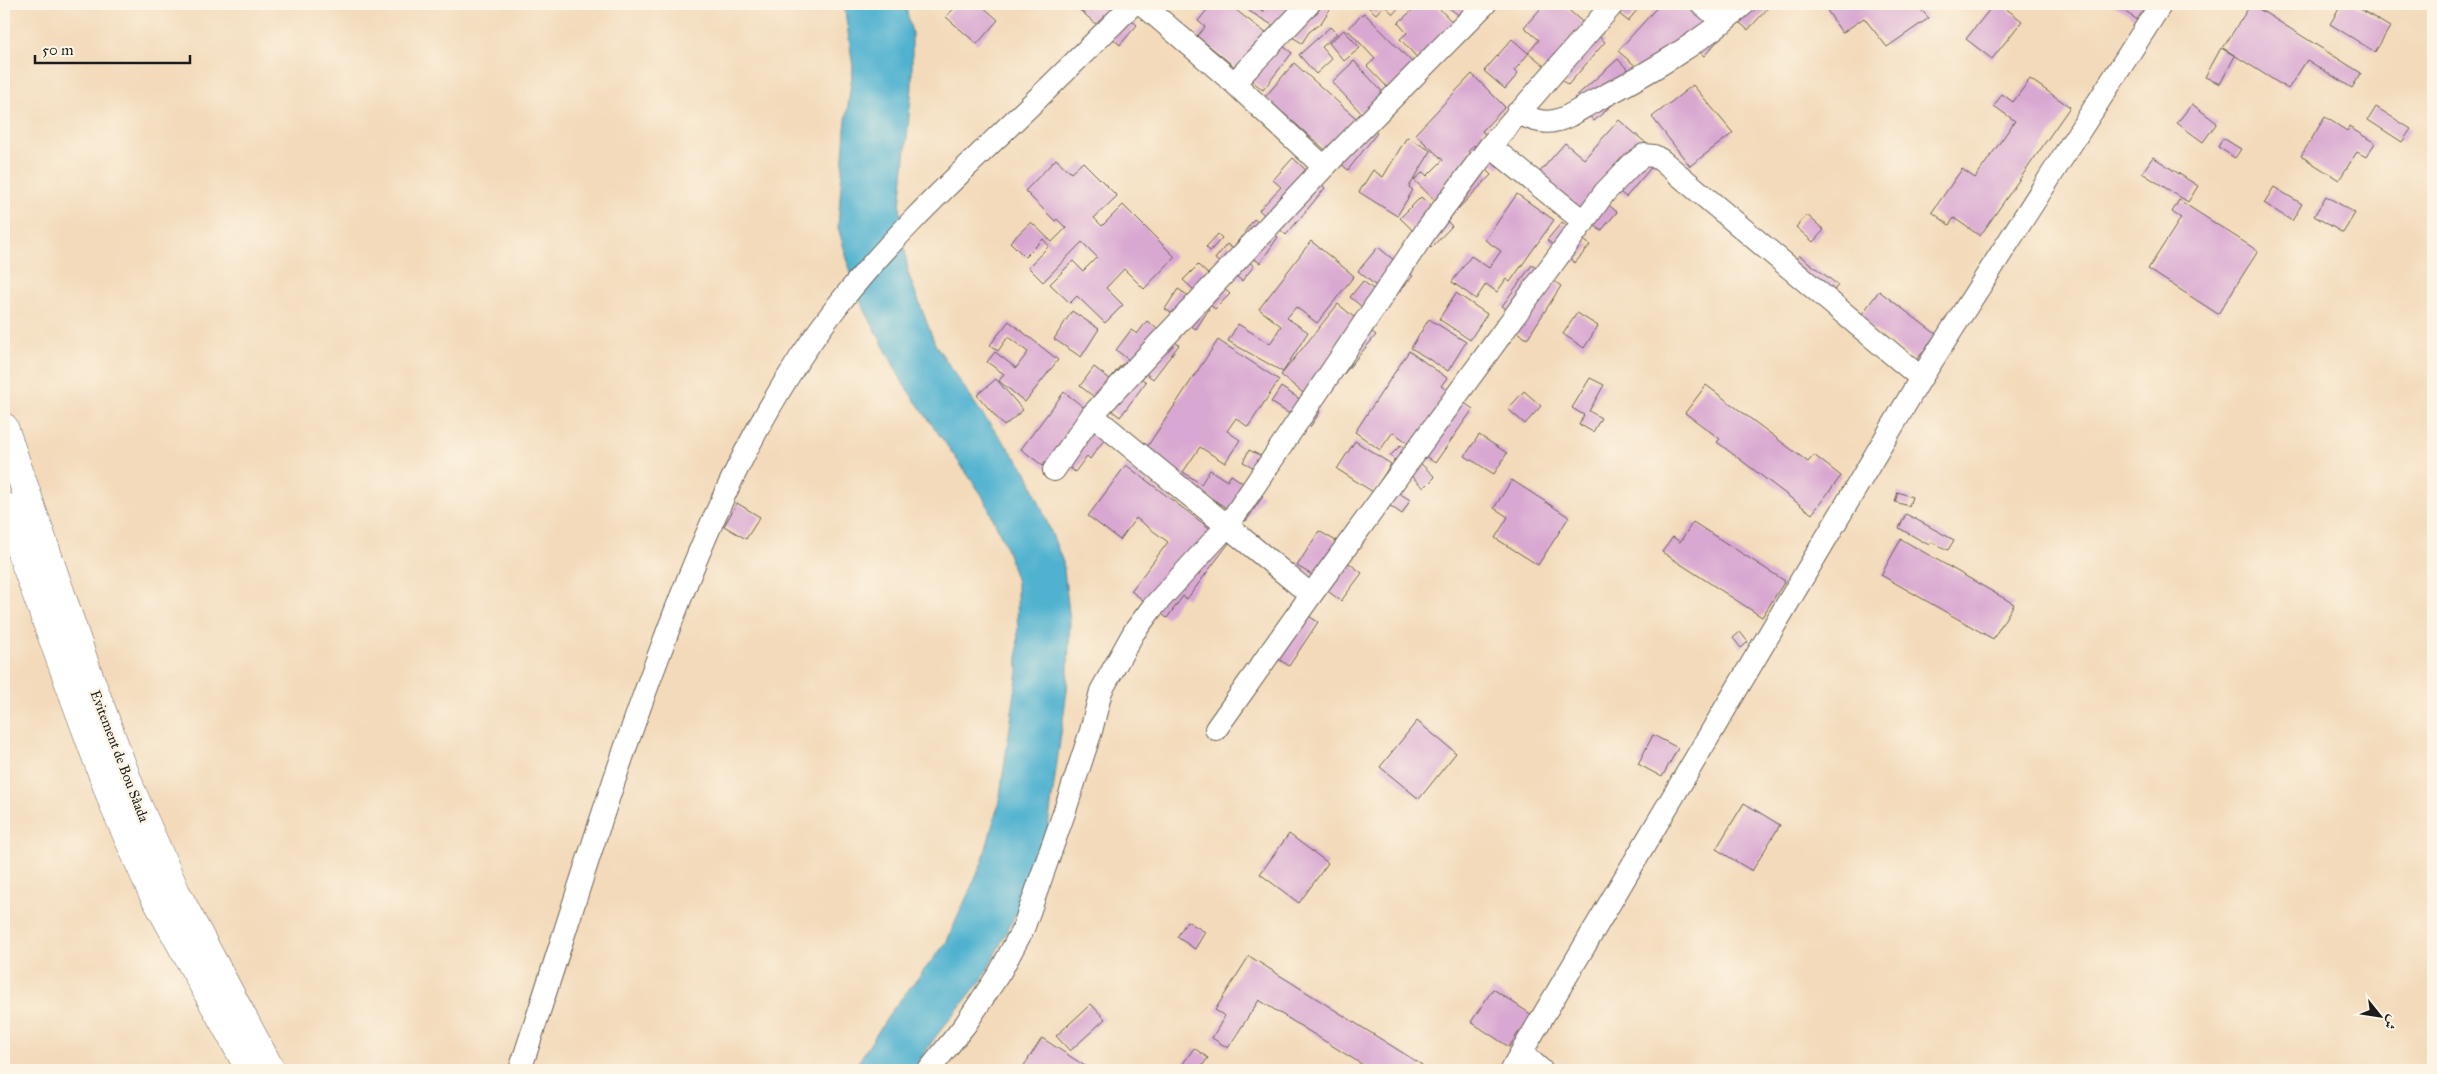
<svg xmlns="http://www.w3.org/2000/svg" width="2437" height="1074" font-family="'IM FELL Great Primer',Amiri,serif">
<rect width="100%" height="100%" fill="#fcf5e5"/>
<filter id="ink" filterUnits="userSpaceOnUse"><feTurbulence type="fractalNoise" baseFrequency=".02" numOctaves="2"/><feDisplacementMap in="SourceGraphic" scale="10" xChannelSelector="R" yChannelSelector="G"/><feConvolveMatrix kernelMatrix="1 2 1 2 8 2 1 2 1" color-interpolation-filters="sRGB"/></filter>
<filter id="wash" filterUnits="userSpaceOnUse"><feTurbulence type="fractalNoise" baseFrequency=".0096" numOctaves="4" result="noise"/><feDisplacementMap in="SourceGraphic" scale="20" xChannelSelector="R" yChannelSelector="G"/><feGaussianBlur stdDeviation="1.12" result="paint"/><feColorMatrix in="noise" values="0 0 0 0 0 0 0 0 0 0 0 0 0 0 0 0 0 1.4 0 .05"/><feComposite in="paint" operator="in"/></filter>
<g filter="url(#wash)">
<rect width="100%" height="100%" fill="#f3daba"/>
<path fill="#51b2d0" stroke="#366776" d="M844,4H905L912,33V87L900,207L908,273L935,344L982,414L1027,472L1063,562L1070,621L1067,691L1047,834L1024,898L983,978L936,1036L913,1070H853L893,1009L946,943L982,863L999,802L1018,671L1017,582L1005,544L982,495L904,385L858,297L838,227L845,129L853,67Z"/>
<g id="blocks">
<path fill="#d9a8d2" d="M958,4H980L998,20L977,44L946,17Z
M1073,4H1113L1137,25L1120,45Z
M1212,4H1228L1292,53L1263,90L1197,36L1205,27L1198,21Z
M1259,4H1322L1330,9L1321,23L1309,32L1302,43L1249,11L1253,5L1264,12Z
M1365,4H1402L1393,14L1384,5L1376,14Z
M1419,4H1435L1460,30L1423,64L1400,39L1407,33L1398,23Z
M1444,4H1463L1473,11L1465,20Z
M1545,4H1562L1605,42L1568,85L1529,53L1514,71L1518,74L1505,89L1484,71L1512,39L1528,53L1539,40L1524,27Z
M1607,4H1642L1628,21Z
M1660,4H1687L1723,35L1704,56L1684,38L1653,81L1618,51Z
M1719,4H1762L1767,9L1748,30Z
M1823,4H1915L1929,18L1887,47L1864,18L1842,33Z
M1994,4H2000L2022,21L1992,59L1966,39Z
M2112,4H2149L2138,20Z
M2251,4L2361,73L2352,88L2307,60L2288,89L2223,48Z
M2342,4H2352L2390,27L2375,52L2330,24Z
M1364,13L1416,66L1390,90L1367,66L1375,59L1347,29Z
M1330,27L1337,34L1322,47L1332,59L1316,74L1299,55Z
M1344,30L1360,48L1344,61L1329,43Z
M2221,48L2235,56L2220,84L2205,77Z
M1618,59L1629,71L1614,103L1594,121L1574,98Z
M1354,61L1386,96L1364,116L1332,82Z
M1294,63L1357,119L1359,117L1377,133L1348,170L1265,97Z
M1472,74L1505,107L1482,131L1509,157L1498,168L1474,145L1468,152L1491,175L1451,216L1414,180L1423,172L1427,176L1443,160L1415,134Z
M2030,79L2070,107L1980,236L1954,218L1949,225L1932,212L1962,169L1975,178L2015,121L1994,106L2002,94L2013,102Z
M1693,85L1733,133L1690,166L1652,117Z
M2192,104L2217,123L2203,142L2177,123Z
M2376,107L2411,129L2402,142L2368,120Z
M2325,117L2347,131L2349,127L2375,143L2366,157L2357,152L2339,180L2301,156Z
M1619,120L1661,156L1626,197L1610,184L1599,197L1617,212L1601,231L1538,174L1565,143L1584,159Z
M1407,137L1431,151L1409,187L1413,190L1397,216L1359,192L1373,170L1383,177Z
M2223,138L2241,149L2235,158L2218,147Z
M2153,157L2198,186L2188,202L2142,173Z
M1293,158L1325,188L1286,235L1259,210L1281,187L1273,180Z
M1056,159L1071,173L1083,162L1117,196L1094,218L1102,226L1123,205L1175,257L1144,289L1124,269L1106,288L1123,305L1105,323L1077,296L1070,303L1050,284L1073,261L1083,271L1097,257L1082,242L1043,282L1028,267L1049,246L1043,239L1025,257L1010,242L1031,222L1052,242L1066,228L1057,219L1055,221L1025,191Z
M2274,187L2302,204L2292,221L2264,203Z
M1517,194L1554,220L1510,282L1506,279L1497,292L1486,284L1476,299L1452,282L1471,256L1489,268L1501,251L1485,240Z
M2326,196L2355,213L2343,233L2314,216Z
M1421,197L1452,226L1431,248L1400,218Z
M2179,200L2258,251L2218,314L2148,269L2181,218L2172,212Z
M1807,215L1824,230L1813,242L1796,227Z
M1254,219L1278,237L1260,263L1235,245Z
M1562,222L1590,245L1575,263L1547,240Z
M1218,234L1222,238L1210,251L1206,247Z
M1311,241L1354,276L1317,323L1296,307L1287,318L1308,332L1283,372L1228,341L1238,324L1270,344L1281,326L1259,309Z
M1227,244L1254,266L1242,281L1215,259Z
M1378,247L1413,276L1392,299L1358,271Z
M1799,255L1838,285L1829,297L1790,267Z
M1198,265L1230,294L1215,309L1183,280Z
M1532,265L1561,286L1527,339L1508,326L1515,315L1502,306Z
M1363,281L1387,300L1374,317L1350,297Z
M1178,289L1209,309L1196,329L1165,309Z
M1879,291L1936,334L1916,361L1859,318Z
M1456,293L1487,314L1470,340L1439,319Z
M1338,304L1376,335L1318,405L1281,375Z
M1072,311L1099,329L1081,357L1054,339Z
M1577,313L1598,326L1584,348L1563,334Z
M1429,319L1466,342L1448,371L1411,348Z
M1009,321L1058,360L1025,402L999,381L1004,374L987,362L995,352L1016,368L1028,352L1008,337L998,351L990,345Z
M1147,321L1179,345L1153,379L1116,350L1131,330L1137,334Z
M1218,340L1279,380L1248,427L1236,418L1227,431L1240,440L1225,463L1200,447L1183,472L1201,484L1210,470L1227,481L1231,475L1263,496L1246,521L1143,453Z
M1409,351L1447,378L1441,386L1473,409L1435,463L1393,432L1380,450L1355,432Z
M1122,364L1146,382L1120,417L1080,386L1094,367L1110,379Z
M1590,378L1604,385L1589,411L1601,418L1593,432L1579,424L1584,415L1572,408Z
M996,379L1023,410L1004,426L977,395Z
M1706,385L1808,462L1814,455L1841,476L1812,514L1717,442L1720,439L1685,413Z
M1281,387L1320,412L1310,427L1271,402Z
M1524,391L1541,406L1525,424L1508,409Z
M1064,392L1112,429L1090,459L1087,456L1075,472L1069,467L1060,479L1021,449Z
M1479,435L1507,453L1494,474L1465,456Z
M1355,441L1391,464L1373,492L1337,469Z
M1401,445L1435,477L1424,488L1390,456Z
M1249,450L1267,459L1261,471L1243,462Z
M1126,465L1229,543L1187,599L1183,596L1167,618L1131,591L1168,542L1136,518L1120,540L1088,516Z
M1512,480L1569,517L1538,565L1495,538L1508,517L1494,508Z
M1385,484L1410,500L1402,514L1377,497Z
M1898,492L1912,497L1909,506L1895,502Z
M737,503L760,517L746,539L724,526Z
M1906,514L1954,540L1948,550L1931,542L1929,545L1899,528Z
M1693,522L1785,581L1762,617L1662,552L1673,537L1680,542Z
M1319,531L1341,544L1319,579L1297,566Z
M1901,539L2014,604L1993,639L1881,575Z
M1342,558L1362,573L1341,601L1321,586Z
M1295,607L1318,622L1289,666L1277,658Z
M1740,632L1748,642L1741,648L1733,638Z
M1417,721L1456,753L1419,799L1380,767Z
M1653,735L1678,748L1662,777L1638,764Z
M1744,803L1780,825L1752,871L1716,849Z
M1289,834L1328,863L1299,903L1260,874Z
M1187,921L1205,932L1195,949L1177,937Z
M1249,956L1422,1065L1419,1070H1371L1259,1000L1228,1048L1212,1038L1225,1016L1215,1010Z
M1493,989L1538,1019L1528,1034L1520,1030L1509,1047L1471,1022Z
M1091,1004L1105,1019L1070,1051L1056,1036Z
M1042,1038L1091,1070H1021Z
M1194,1048L1208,1058L1199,1070H1190L1182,1065Z"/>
</g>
</g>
<g filter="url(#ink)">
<use href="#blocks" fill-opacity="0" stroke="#675e53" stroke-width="1"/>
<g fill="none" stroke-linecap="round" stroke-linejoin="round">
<defs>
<path id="minor" d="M1142,4L1234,83L1324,167
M1702,4L1723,22
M1234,83L1309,4
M1517,113C1529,118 1542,124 1554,121C1567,119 1580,109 1591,103C1645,75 1699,44 1744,4
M1490,146L1584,222
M1092,415L1311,595
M1054,470L1092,415L1324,167L1485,4
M1216,729L1311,595L1605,192L1632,164L1644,155L1654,156L1661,160L1921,378
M1522,1053L1541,1070
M520,1070C566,931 608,789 660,652C705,530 757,409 838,305C890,239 951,182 1012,123C1053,84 1093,44 1133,4
M929,1070L965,1025L1000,972L1023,929L1064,813L1091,731L1101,691L1134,632L1152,608L1228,525L1426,231L1490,146L1613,4
M1511,1070L1921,378L2161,4"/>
<path id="highway" d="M4,427L87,670L132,792L176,892L271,1070
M4,506L114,806L152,892L250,1070"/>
</defs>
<use href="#minor" stroke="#675e53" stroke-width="24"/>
<use href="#highway" stroke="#675e53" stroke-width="29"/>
<use href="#minor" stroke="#fff" stroke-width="22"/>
<use href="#highway" stroke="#fff" stroke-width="28"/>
</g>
</g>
<g text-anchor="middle" stroke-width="5" stroke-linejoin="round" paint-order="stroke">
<g font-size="14" fill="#1c1c1c" stroke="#fcf5e5">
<text transform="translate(120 756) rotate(69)" y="5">Evitement de Bou Sâada</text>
</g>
</g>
<rect width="2437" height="1074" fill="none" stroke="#fcf5e5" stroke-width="20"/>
<g transform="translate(2380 1016) rotate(120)" stroke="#fcf5e5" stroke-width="4" paint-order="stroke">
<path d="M0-4L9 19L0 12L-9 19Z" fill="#1c1c1c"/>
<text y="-8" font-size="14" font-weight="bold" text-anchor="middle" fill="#1c1c1c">ش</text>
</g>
<path d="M35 55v8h155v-8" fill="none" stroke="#1c1c1c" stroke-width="2.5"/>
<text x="42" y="55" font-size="15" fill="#1c1c1c" stroke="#fcf5e5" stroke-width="4" paint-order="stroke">50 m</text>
</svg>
